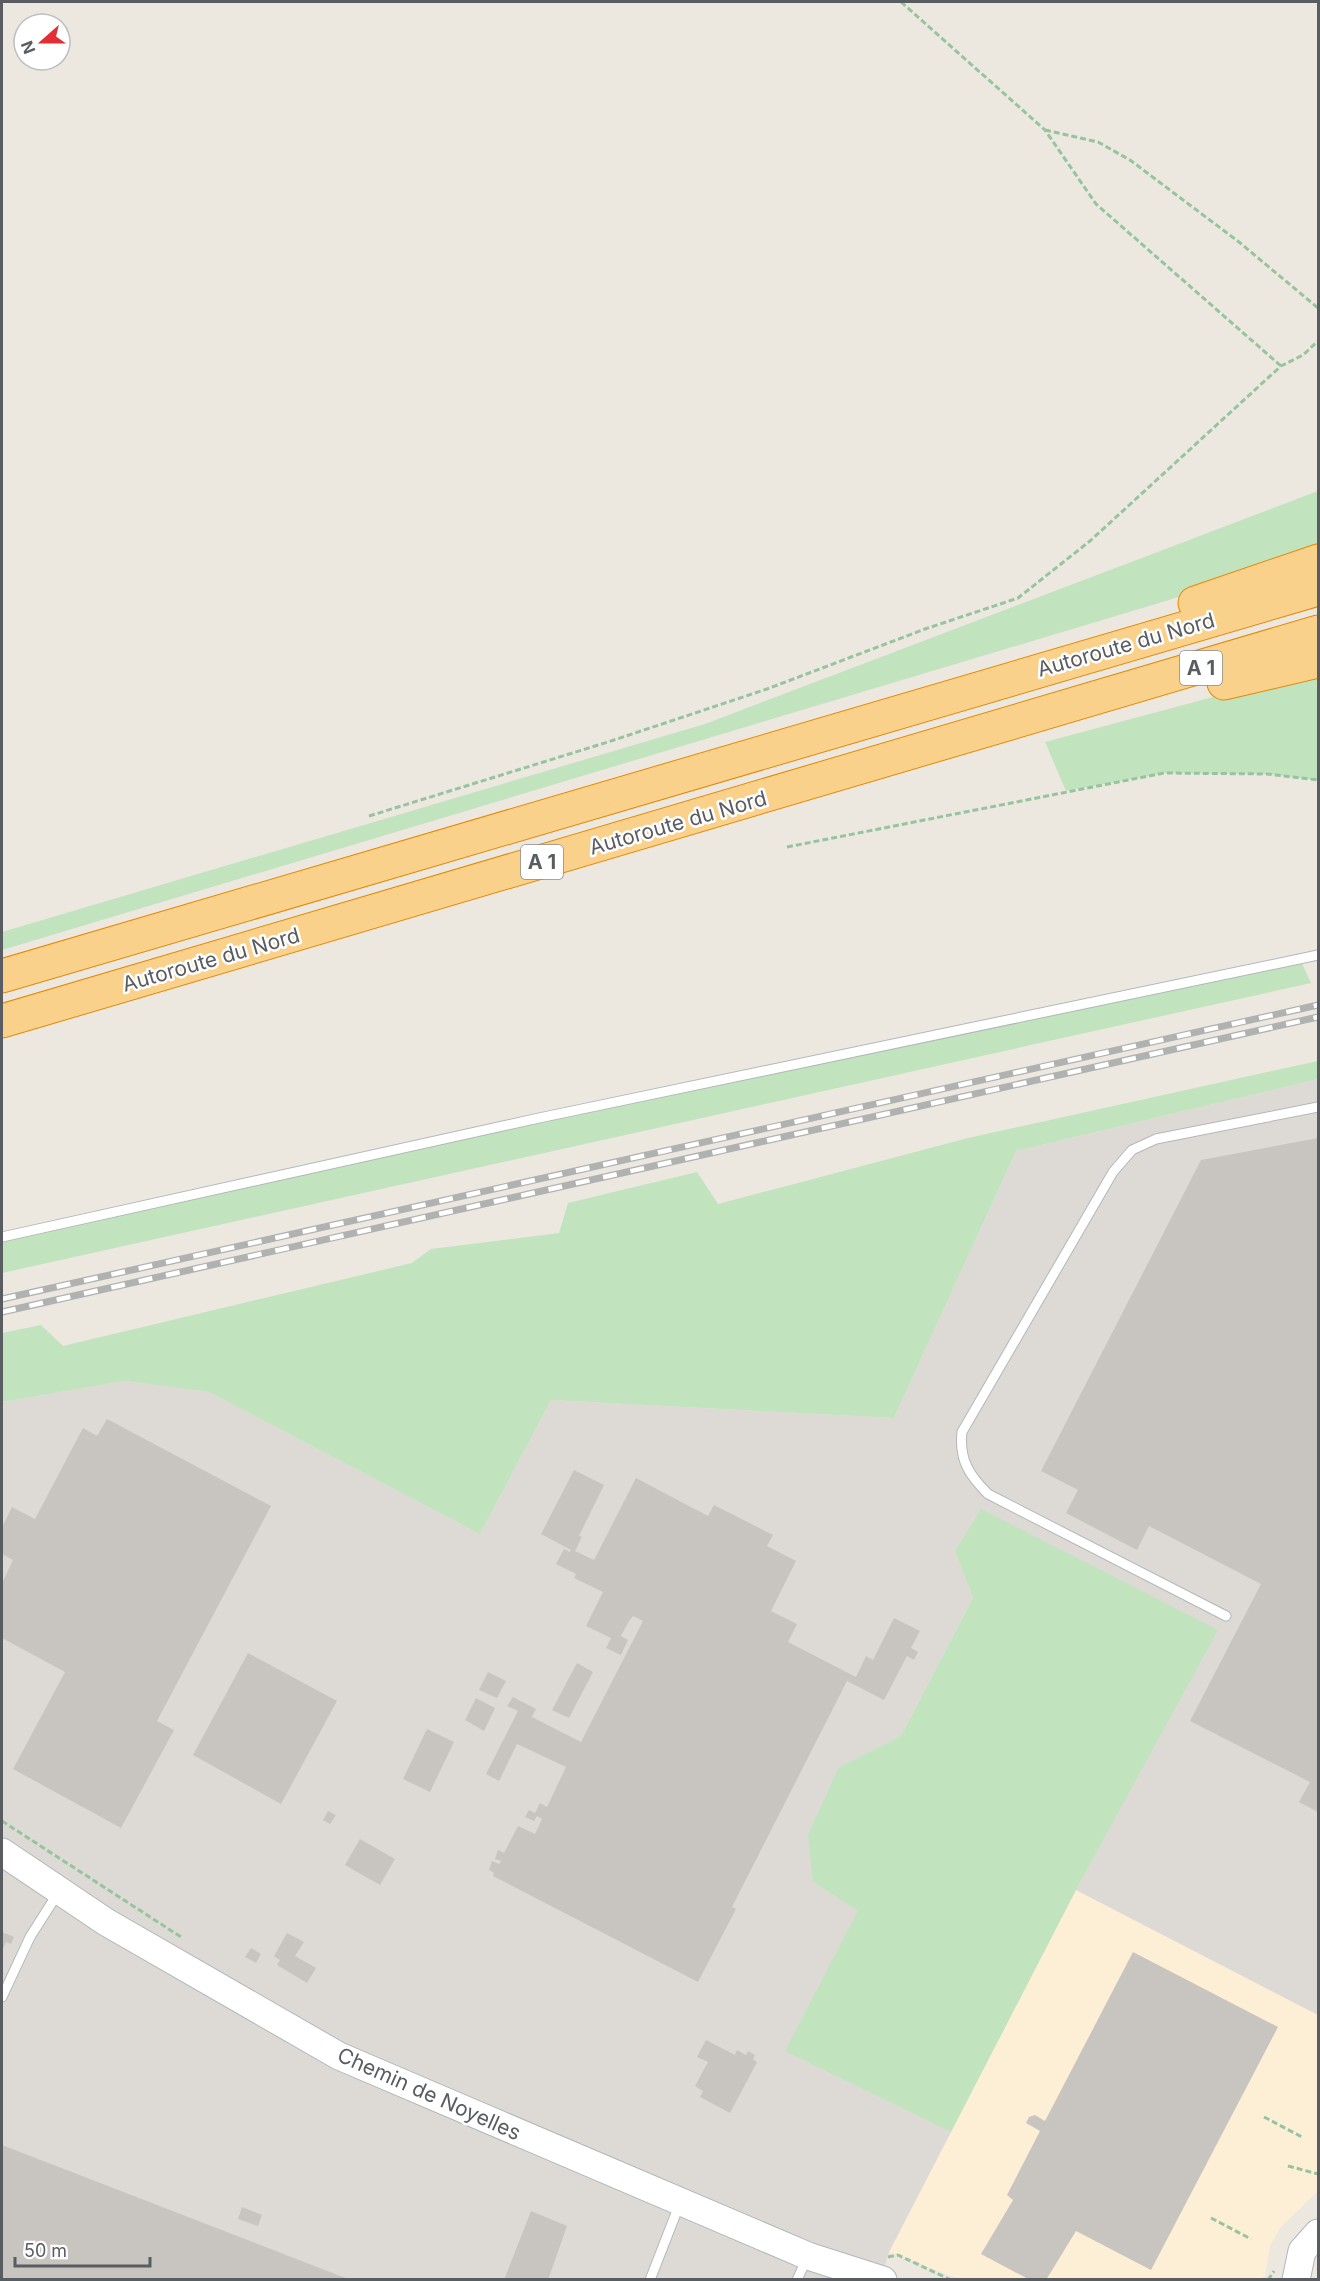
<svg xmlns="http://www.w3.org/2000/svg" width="1320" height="2281" font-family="Inter,sans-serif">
<rect width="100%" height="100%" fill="#ece8e0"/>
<path fill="#fcefd5" d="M1076,1890L1318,2015V2191L1280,2228L1270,2246L1265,2276L1261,2279H959L889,2252Z"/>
<path fill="#dddad5" d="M1318,1079V2015L1076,1890L1217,1630L955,1551L973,1598L901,1736L839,1767L813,1882L859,1911L786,2051L951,2132L889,2252L881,2279L2,2280V1402L125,1381L209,1392L480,1534L551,1400L894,1418L1016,1151Z"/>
<path fill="#c1e3bd" d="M1318,491V550L1169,600L2,950V932L705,724Z
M1318,669V780L1267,774L1164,773L1066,791L1045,742Z
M1300,959L1311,983L2,1273V1239L539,1118Z
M1318,1061V1079L1016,1151L894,1418L551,1400L480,1534L209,1392L125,1381L2,1402V1333L41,1325L63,1346L412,1263L431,1249L559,1233L568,1203L697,1172L718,1204L968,1138Z
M981,1509L1218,1630L1076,1890L951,2132L785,2051L858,1911L813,1882L808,1835L839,1767L901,1736L973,1598L955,1551Z"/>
<path fill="#c8c5c0" d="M1318,1138V1812L1299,1802L1310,1782L1190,1721L1261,1584L1149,1526L1137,1550L1066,1513L1078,1490L1041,1471L1201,1160Z
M107,1419L271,1506L157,1721L174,1730L121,1828L13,1769L65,1672L2,1638V1583L13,1560L2,1554V1527L12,1507L35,1519L83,1428L97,1436Z
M574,1470L604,1485L579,1536L582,1537L575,1551L594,1560L636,1478L708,1516L714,1505L773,1535L767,1546L796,1561L771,1611L797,1624L788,1642L856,1677L866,1656L873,1660L894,1618L920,1631L911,1648L918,1652L914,1660L907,1656L884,1700L847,1681L732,1907L736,1909L698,1982L493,1876L494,1873L489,1870L492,1861L499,1864L501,1861L495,1859L498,1850L504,1853L518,1826L535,1834L542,1819L537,1816L534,1821L525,1817L529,1810L535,1813L540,1803L547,1807L566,1767L517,1744L499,1781L486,1774L518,1711L507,1706L513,1697L536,1709L532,1717L581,1742L643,1621L633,1616L629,1621L621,1636L628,1640L621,1655L606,1648L611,1638L586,1626L603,1592L574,1578L576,1574L556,1564L564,1549L570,1552L571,1550L541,1534Z
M248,1653L337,1701L281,1804L193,1755Z
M577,1663L593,1672L569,1718L552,1710Z
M488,1672L506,1681L497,1698L479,1690Z
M476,1698L495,1708L484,1731L465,1720Z
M427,1729L454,1742L430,1792L403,1779Z
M328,1811L336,1815L330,1824L323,1820Z
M360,1839L395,1859L380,1885L345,1865Z
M2,1932L14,1937L11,1944L6,1942L2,1951Z
M287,1933L304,1942L295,1956L316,1968L307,1983L277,1965L280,1960L274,1956Z
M251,1948L261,1954L256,1963L245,1957Z
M1133,1952L1278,2027L1151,2270L1076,2231L1046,2280H1030L981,2254L1013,2200L1007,2195L1040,2131L1026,2123L1029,2117L1035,2115L1045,2121Z
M706,2040L735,2055L737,2050L746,2055L748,2051L755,2055L753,2059L757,2062L730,2113L700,2097L703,2091L695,2086L708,2062L697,2057Z
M2,2145L348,2279V2280H2Z
M242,2207L262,2215L258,2226L238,2219Z
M531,2211L567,2226L548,2280H504Z"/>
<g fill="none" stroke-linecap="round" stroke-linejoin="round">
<defs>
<path id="lane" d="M2,1237L539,1118L1318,955
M1226,1616L988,1494C969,1475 959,1460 962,1432L1113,1172L1132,1150L1156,1139L1318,1107
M2,1997L30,1937L58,1893
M650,2280L680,2203
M797,2280L807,2258"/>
<path id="secondary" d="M2,1852L106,1922L339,2056L808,2256L883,2280
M1296,2280L1302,2251L1318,2233"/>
<path id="highway" d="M1195,603L1318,561
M1224,683L1318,661
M2,976L1318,589
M2,1021L1318,632"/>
</defs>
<use href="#lane" stroke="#b3b7bb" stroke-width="11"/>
<use href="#secondary" stroke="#b2b6bb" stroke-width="29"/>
<use href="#highway" stroke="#e58907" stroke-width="35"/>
<path stroke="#97c49f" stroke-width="3" stroke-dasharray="6 3" stroke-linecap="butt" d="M901,2L1045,130L1096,204L1281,366
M1045,130L1098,142L1130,160L1239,242L1318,308
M369,816L608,742L767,689L925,629L1018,598L1090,541L1281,366L1303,355L1318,341
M787,847L1164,773L1267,774L1318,780
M2,1821L181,1937
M1264,2117L1302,2137
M1288,2166L1318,2174
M1211,2218L1251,2239
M888,2257L898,2255L951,2280
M1268,2280L1274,2271"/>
<use href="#lane" stroke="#fff" stroke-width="9"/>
<use href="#secondary" stroke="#fff" stroke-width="27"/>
<use href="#highway" stroke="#f9d18a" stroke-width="33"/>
<defs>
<path id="rail" d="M2,1299L1318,1005
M2,1312L1318,1017"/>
</defs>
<use href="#rail" stroke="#b0b1b1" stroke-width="7"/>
<use href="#rail" stroke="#fff" stroke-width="4.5" stroke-dasharray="14" stroke-linecap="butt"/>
</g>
<g text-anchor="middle" stroke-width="5" stroke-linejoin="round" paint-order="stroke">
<g fill="#fff" stroke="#8b8e90" stroke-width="1.5">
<rect x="1180" y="651" width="42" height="34" rx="4.5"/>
<rect x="521" y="845" width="42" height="34" rx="4.5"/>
</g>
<g font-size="20" font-weight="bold" fill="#595d61">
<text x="1201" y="675">A 1</text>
<text x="542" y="869">A 1</text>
</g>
<g font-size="21" fill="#595d61" stroke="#fff">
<text transform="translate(1126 645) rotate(-16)" y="7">Autoroute du Nord</text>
<text transform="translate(678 823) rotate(-16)" y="7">Autoroute du Nord</text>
<text transform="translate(211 960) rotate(-16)" y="7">Autoroute du Nord</text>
<text transform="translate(429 2094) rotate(24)" y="7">Chemin de Noyelles</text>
</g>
</g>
<rect width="1320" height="2281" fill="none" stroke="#595d61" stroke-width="6"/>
<g transform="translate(42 42) rotate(249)"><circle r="28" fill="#ffffff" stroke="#bdbec0" stroke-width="1.5"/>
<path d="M0-4.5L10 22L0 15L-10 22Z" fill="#e32f34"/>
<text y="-9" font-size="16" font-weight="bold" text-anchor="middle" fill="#595d61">N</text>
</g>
<path d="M15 2257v9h135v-9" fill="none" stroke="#595d61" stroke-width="3"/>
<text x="24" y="2257" font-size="18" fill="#595d61" stroke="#ffffff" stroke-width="4.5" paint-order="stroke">50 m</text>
</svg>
